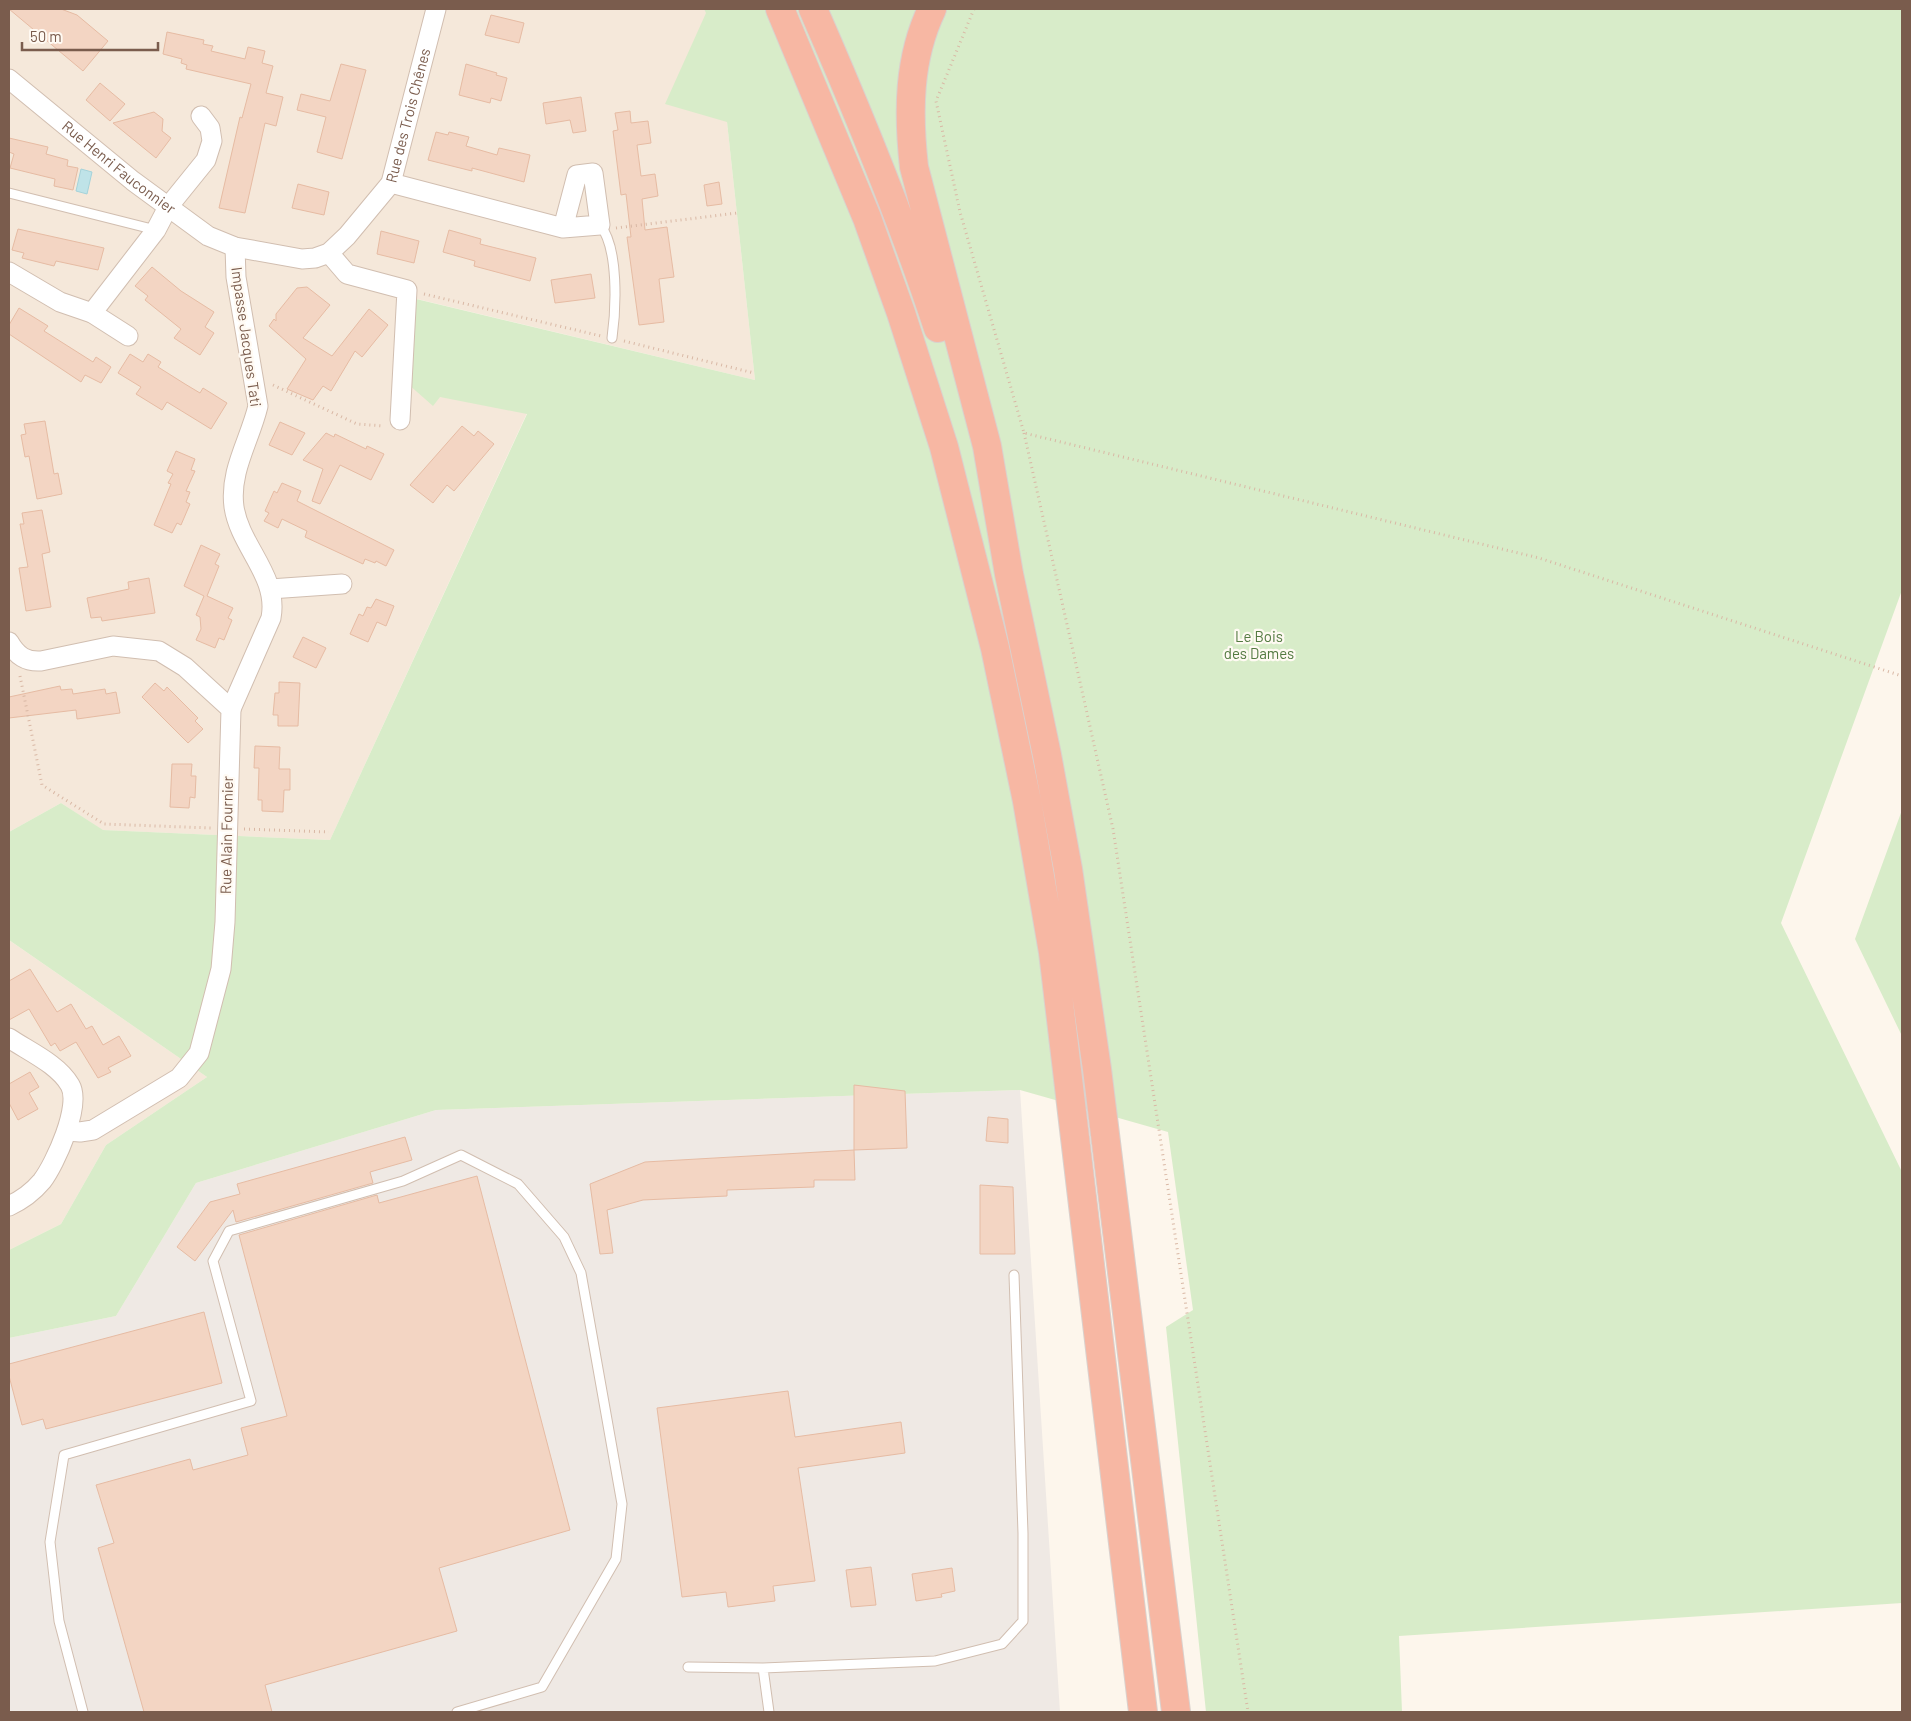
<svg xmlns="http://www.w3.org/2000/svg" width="1911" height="1721" font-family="Barlow,sans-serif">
<rect width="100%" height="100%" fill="#fdf6ec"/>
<path fill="#f5e8da" d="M9,9H704L706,12L727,122L755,380L413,298L439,396L527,413L330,840L102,830L61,803L9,832Z
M9,940L207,1077L106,1145L61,1224L9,1250Z"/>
<path fill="#efe9e4" d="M1020,1090L1060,1712H9V1338L116,1316L196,1183L436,1110Z"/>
<path fill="#d8ecc9" d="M704,9H1902V590L1781,923L1902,1172V1603L1399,1636L1402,1712H1206L1166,1327L1193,1310L1168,1132L1020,1090L436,1110L196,1183L116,1316L9,1338V1250L61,1224L106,1145L207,1077L9,940V832L61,803L103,830L330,840L527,414L440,397L433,406L408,384L412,298L755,380L727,122L665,104L706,13Z
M1902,810V1036L1855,939Z"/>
<path fill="#bfe3e8" stroke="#a5d3da" d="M81,169L92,172L87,194L76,191Z"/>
<path fill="#f3d5c3" stroke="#e6bba3" d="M9,9H61L77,15L108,41L83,71Z
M491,15L524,23L519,43L485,35Z
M167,32L204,40L203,44L213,46L211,51L245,59L248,47L265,51L262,63L273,66L266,93L283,97L276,126L265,123L245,213L219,208L240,117L242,118L251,84L186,69L187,65L181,63L182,59L163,54Z
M341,64L366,70L342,159L317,152L326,117L297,110L301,94L330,101Z
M466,64L497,73L496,75L507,78L501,101L491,98L490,103L459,95Z
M100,83L125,104L110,121L86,100Z
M581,97L586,131L573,133L570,120L546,124L543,103Z
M630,111L631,123L648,121L651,143L637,145L641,176L655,174L658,196L642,199L645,230L667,227L674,277L659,279L664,322L639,325L627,237H631L626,194L621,195L613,131L618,130L615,113Z
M154,112L163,119L162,131L171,138L156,158L113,123Z
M436,132L448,135L449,132L469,137L466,146L497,155L499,148L530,155L524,182L472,168V171L428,160Z
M9,138L48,147L46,154L68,160L67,166L78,168L73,190L54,186L55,179L10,168L14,154L9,152Z
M719,182L722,204L707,206L704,185Z
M298,184L329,192L324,215L292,208Z
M18,229L104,248L98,270L56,261L54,266L22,258L24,253L12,250Z
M449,230L481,239L480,244L536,258L530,281L474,266L475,261L443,252Z
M381,231L419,241L414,263L377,254Z
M152,267L181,291L214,312L205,327L214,333L200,355L174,338L181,329L145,300L148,296L135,286Z
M591,274L595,298L555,303L551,280Z
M307,287L330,305L303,338L332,356L369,309L388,325L362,357L355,351L331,391L323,386L313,400L287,389L306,359L269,326L274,319L276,321V314L297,288Z
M19,308L48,326L44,331L93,362L96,357L111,367L101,383L85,375L81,382L9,334V325Z
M130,354L143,362L148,354L161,362L158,367L185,384L200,393L203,388L227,403L211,429L167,402L162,410L136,394L141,387L118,373Z
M45,421L54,474L58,473L62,494L37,499L29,456L25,457L21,435L26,434L24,424Z
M280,422L305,433L292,455L269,445Z
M462,426L474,436L478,431L494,444L454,491L447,485L433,503L410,485Z
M326,433L334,437L335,434L366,449L367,446L384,454L371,480L340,465L320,504L312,501L323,469L303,460Z
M176,451L195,459L191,470L195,471L186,491L190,492L186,502L190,504L181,525L177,523L172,533L154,525L171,484L168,483L173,474L167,471Z
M282,483L301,491L297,501L394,550L386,566L376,561L375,563L365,559L363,564L305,537L307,531L282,519L278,528L264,521L269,513L265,511L274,491L277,493Z
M42,510L50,552L42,554L51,607L26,611L19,568L28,567L20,524H24L22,513Z
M201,545L220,554L215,564L219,566L207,596L233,608L228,618L232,620L224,640L219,638L215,648L196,640L201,629L200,617L196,615L204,596L184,586Z
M149,578L155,613L102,621L101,617L91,618L87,598L129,589L128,582Z
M376,599L394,606L386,626L377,622L368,642L350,634L359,614L363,616L367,607L371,608Z
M303,637L326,648L316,668L293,657Z
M279,682L300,683L298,726H278V715H273L275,693H279Z
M155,683L164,691L167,687L198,718L195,721L203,729L188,743L142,697Z
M60,686L61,690L72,689L73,694L105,689L106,694L116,692L120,713L77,719L76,710L9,718V697Z
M255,746L280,747L279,769H290V790H284L283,812L262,811V800H258L259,768H254Z
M172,764H192L191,776H196L195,798L190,797L189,808L170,807Z
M30,969L57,1012L71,1004L86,1029L92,1026L103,1045L119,1036L131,1056L108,1068L111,1072L98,1078L76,1042L60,1051L55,1043L51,1046L29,1009L9,1020V981Z
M30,1072L39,1087L29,1093L38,1109L18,1120L9,1103V1084Z
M854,1085L905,1091L907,1148L854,1150Z
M988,1117L1008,1119V1143L986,1141Z
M405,1137L412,1160L370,1172L373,1183L236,1222L233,1210L195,1261L177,1247L210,1202L240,1194L237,1184Z
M854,1150L855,1180H814V1187L727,1190V1196L643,1200L607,1210L613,1253L600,1254L590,1184L645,1162Z
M477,1176L570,1530L439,1568L457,1631L265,1685L272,1712H144L98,1548L114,1543L96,1485L190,1459L193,1470L248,1455L241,1428L287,1416L239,1235L377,1195L379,1203Z
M980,1185L1013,1187L1015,1254H980Z
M204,1312L222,1383L46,1429L43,1419L22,1425L9,1376V1364Z
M788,1391L795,1437L901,1422L905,1453L798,1468L815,1581L773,1586L775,1601L728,1607L726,1592L682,1597L657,1408Z
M871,1567L876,1605L851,1607L846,1570Z
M952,1568L955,1591L941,1594L942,1597L916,1601L912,1574Z"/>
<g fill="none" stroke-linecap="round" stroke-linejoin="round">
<defs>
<path id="lane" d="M9,193L156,230
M600,225C619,248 616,309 612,338
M688,1667L763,1668L935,1661L1002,1644L1023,1621V1533L1014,1275
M763,1668L769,1712
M83,1712L59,1621L50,1542L64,1455L251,1401L213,1261L229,1231L403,1181L461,1155L518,1184L564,1237L581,1273L622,1504L616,1559L542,1687L457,1712"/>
<g id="street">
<path id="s1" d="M9,79L133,181L208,236L235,247L302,259L315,258L329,253L347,236L391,183L436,9"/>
<path d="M391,183L563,228L600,225L593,173L577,175L563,228"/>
<path d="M329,253L347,274L407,290L400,420"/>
<path d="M9,272L60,302L92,313L128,336"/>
<path d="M92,313L156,230L168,207L206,160L212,141L210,128L201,116"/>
<path d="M270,589L342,584"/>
<path d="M9,642C17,656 26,662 41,661L113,646L159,651L185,667L231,709L225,922L221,969L199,1053L179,1078L93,1130L80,1132L67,1131"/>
<path d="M231,709L271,618C279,576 240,547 234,507C229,471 250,440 258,406L236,277L235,247"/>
<path d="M9,1038C28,1051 58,1064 70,1085C82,1105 55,1164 42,1181C32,1193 22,1200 9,1206"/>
</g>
<path id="highway" d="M780,9L867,218L901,313L944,447L995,648L1027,801L1053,952L1143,1712
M813,9C859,114 902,219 938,328
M932,9C908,59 908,113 914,167L987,446L1009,574L1047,755L1068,869L1097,1069L1176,1712"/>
</defs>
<use href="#lane" stroke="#d1beb0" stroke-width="11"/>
<use href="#street" stroke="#d1beb0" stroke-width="21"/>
<use href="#highway" stroke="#dad1cd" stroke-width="30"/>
<path stroke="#d9b8a5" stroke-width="3" stroke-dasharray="1 4" stroke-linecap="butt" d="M974,9L936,101L960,212L1024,433L1539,558L1902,676
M616,228L737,213
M424,294L601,336
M624,341L754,373
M273,385L357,424L384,426
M1024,433L1113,829L1248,1712
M20,676L42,785L104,824L211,828
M244,829L329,832"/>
<use href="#lane" stroke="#fff" stroke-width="9"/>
<use href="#street" stroke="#fff" stroke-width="19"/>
<use href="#highway" stroke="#f7b7a3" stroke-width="28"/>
</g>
<g text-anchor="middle" stroke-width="4.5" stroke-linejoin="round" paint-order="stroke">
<g font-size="15" fill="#7a5c4d" stroke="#fffaf3">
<text dy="5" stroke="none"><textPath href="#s1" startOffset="542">Rue des Trois Chênes</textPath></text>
<text dy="5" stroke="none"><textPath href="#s1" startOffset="141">Rue Henri Fauconnier</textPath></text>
<text transform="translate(246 337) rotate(82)" y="5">Impasse Jacques Tati</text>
<text transform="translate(227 835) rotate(-89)" y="5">Rue Alain Fournier</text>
</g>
<g font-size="15" fill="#537a41" stroke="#fffaf3">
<text x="1259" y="642">Le Bois<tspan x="1259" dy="17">des Dames</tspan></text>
</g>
</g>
<rect width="1911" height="1721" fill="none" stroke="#7a5c4d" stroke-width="20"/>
<path d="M22 42v8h136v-8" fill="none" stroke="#7a5c4d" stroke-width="2.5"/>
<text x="30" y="42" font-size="15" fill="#7a5c4d" stroke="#fffaf3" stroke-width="4" paint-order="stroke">50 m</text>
</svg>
